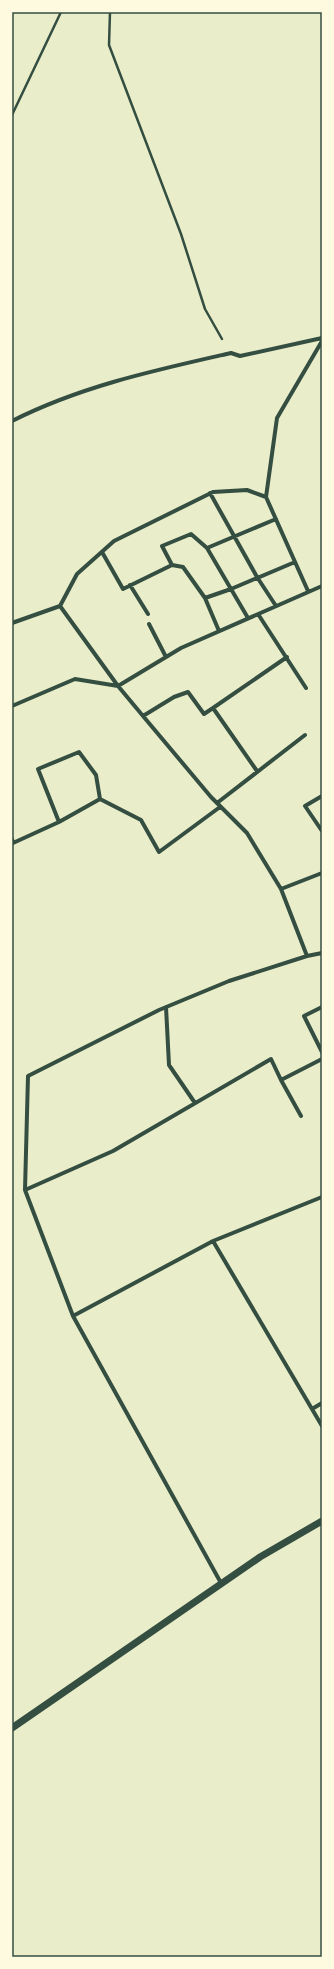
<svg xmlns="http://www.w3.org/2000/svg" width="334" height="1969" font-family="'PT Sans',sans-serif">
<rect width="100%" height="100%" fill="#e9edc9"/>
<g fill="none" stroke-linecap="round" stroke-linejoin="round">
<path stroke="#344e41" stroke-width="2.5" d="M110,12L109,45L181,234L205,309L222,339
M12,115L61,12"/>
<path stroke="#344e41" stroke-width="4" d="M12,421C81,386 156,370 231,353L240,356L322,338
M210,493L257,577L276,606
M266,497L277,418L322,341
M102,552L123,589L172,565
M130,585L148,614
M205,598L183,567L172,565L162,546L191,534L207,548
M60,606L118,686L143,716L211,797L247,833L281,889L307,956L322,953
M258,614L306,688
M248,618L231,589L295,562
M12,623L60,606L77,574L114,541L213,492L247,490L266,497L308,591
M149,624L166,657
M219,631L205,598L231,589L207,548L276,519
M12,706L75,679L118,686L181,648L322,586
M143,716L174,697L188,692L204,714L213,708
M257,771L213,708L287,657
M322,796L305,806L322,831
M217,803L305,735
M59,822L100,799
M12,839L13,843L59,822L38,769L79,752L96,775L100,799L141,820L159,852L220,807
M281,889L322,873
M166,1007L169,1065L195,1103
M322,1007L304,1016L322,1052
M301,1116L281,1080L322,1059
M25,1190L113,1151L271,1059L281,1080
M213,1241L322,1426
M73,1316L213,1241L322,1197
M312,1409L322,1403
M221,1583L73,1316L25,1190L28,1076L159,1010L229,981L307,956"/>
<path stroke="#344e41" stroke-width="7" d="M12,1728L260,1557L322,1521"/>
</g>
<rect width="334" height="1969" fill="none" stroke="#fefae0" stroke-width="26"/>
<rect x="13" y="13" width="308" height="1943" fill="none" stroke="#344e41" stroke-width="1.5"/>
</svg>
